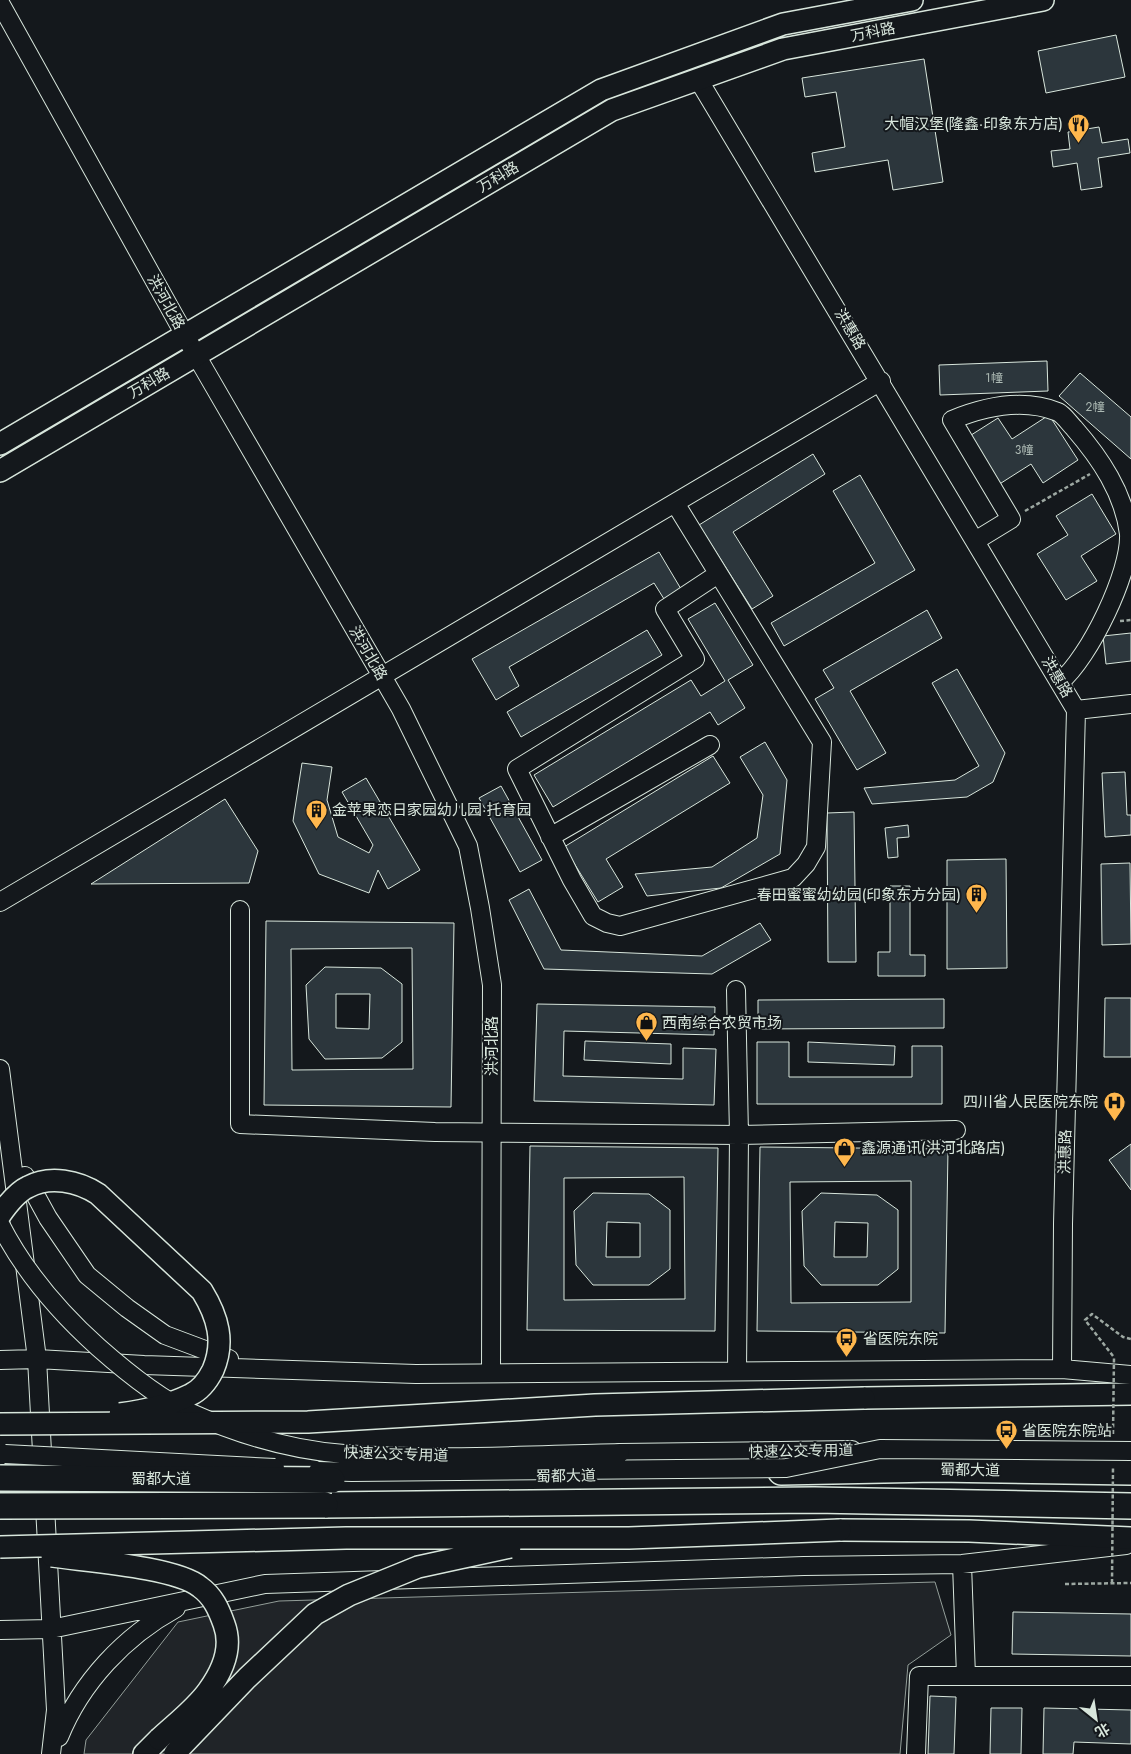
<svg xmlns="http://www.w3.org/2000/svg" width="1131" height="1754" font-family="Jost,'Noto Sans SC',sans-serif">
<rect width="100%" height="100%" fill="#14181c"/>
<path fill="#202428" stroke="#939e99" d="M935,1582L951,1635L908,1665L900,1754H84L86,1740L178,1622L279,1601Z"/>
<path fill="#2c363c" stroke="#d8e6dc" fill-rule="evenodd" d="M1116,35L1125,77L1046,93L1038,51Z
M924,59L943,182L893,190L888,160L815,172L812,153L845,147L836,92L805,97L802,78Z
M1099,127L1102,143L1128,139L1130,153L1098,158L1102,187L1081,190L1077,163L1053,167L1051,151L1070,149L1068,132Z
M1047,361L1048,391L940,395L939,365Z
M1080,373L1131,417V459L1059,396Z
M1049,415L1078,460L1043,483L1031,464L998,485L968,437L998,418L1012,439Z
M813,454L825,474L733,532L773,596L752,609L699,525Z
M860,475L915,570L784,646L771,623L875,563L833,491Z
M1092,494L1116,534L1081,556L1097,581L1066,600L1037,554L1068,535L1056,516Z
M659,552L681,589L664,599L654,583L509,667L519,686L496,700L472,659Z
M715,603L753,665L728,680L745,708L718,725L710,712L553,807L534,775L691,680L701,696L725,681L688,619Z
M927,610L942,638L850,691L886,753L857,770L815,699L834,688L823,670Z
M647,630L662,655L521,737L507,712Z
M1131,633V661L1106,664L1103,636Z
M957,669L1005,753L993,782L967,797L872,804L864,788L955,780L979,766L932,683Z
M765,742L787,780L780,854L721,888L647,896L635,874L712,867L757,838L763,795L740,757Z
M713,756L730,783L606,859L623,887L598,902L564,847Z
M302,763L332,767L327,800L338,837L369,853L373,845L342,792L366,778L420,870L388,889L378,870L369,893L319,874L293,821Z
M1125,772L1127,815H1131V835L1105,837L1102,773Z
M501,786L542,860L520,872L479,798Z
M225,799L258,851L249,883L91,884Z
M854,812L856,962H828L827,813Z
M908,825L909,837L897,838L898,857L888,858L885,828Z
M1006,859L1007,968L947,969V860Z
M1130,863L1131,944L1102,945L1101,864Z
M890,886H910V955H925V976H878V952H890Z
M529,889L561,950L702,956L760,923L771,940L712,974L544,969L509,900Z
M266,921L454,923L451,1107L264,1105ZM412,948L413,1069L292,1070L291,949Z
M325,967L381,968L402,984V1042L382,1058L325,1059L309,1039L306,985ZM336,994H370L369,1029L336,1028Z
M1105,998H1131V1057H1104Z
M944,999V1028L758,1029V1000Z
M537,1004L715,1007L714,1035L564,1031L563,1076L683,1079V1048L716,1049L714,1105L534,1101Z
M585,1041L671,1044V1064L584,1060Z
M757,1042H789V1077H912V1046H942V1104H757Z
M808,1042L895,1046L894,1065L808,1062Z
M1131,1144V1190L1109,1160Z
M530,1146L718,1148L715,1331L527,1330ZM684,1177L685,1299L564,1300V1178Z
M760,1147L948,1149L945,1333L757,1331ZM911,1181V1302L791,1303L790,1182Z
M593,1193L649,1194L670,1210V1269L649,1285H593L576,1265L574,1211ZM607,1222L640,1223V1257H606Z
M821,1193L877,1195L898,1210V1269L878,1285H821L804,1266L802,1211ZM835,1222L868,1223L867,1257H834Z
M1013,1612L1131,1614V1656L1012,1654Z
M930,1696L956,1697L954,1754H928Z
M991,1708H1022L1021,1754H990Z
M1044,1708L1131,1710V1744L1074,1742L1073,1754H1043Z"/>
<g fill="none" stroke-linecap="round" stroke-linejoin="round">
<defs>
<path id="minor" d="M0,3L196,355L401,709L468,846L480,908L492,985L491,1373
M698,79L1076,710L1063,1224L1062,1369
M675,503L822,742L816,847L806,864L793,878L620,926L607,923L593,916L572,880L517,769L695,659L665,609L718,574
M975,541L1011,519L952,420C986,406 1023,398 1058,412C1064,415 1069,423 1074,428C1100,458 1124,493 1129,534C1131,572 1089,658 1060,682
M1076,710L1131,704
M550,837L710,745
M0,902L881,381
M240,910V1124L435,1132L739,1135L956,1130
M736,990L739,1135L737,1371
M0,1069L37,1359L56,1710L51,1754
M25,1176L48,1218L87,1275L127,1308L165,1335L229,1359
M0,1360L37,1359L144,1365L416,1374L1062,1369L1131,1375
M620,1453L852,1450
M962,1564L966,1676
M0,1630L51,1629L265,1584L804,1566L962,1564L1126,1545
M59,1737C81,1682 125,1636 176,1608
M916,1754L919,1676H1131"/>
<path id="major" d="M0,444L601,90L783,24L912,0
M0,471L612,110L783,49L1043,0
M864,1398L1131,1394
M840,1530L969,1531L1131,1538
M144,1754L159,1739"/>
<path id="highway" d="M781,1472L935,1469L1131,1472
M325,1505L814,1500L1131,1506"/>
</defs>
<use href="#minor" stroke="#d8e6dc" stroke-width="20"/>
<use href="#major" stroke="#d8e6dc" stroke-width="24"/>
<use href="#highway" stroke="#d8e6dc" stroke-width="28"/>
<path stroke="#9da8a2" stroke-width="2.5" stroke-dasharray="4 2.5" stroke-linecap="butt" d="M1025,511L1090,474
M1120,621L1131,620
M1113,1356L1085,1320L1092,1314L1123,1337L1131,1339
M1065,1584L1131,1583"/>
<use href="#minor" stroke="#14181c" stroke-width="18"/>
<use href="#major" stroke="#14181c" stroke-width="21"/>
<use href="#highway" stroke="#14181c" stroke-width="25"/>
<defs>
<path id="minor-bridge" d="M0,1224C24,1271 59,1312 98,1347C124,1370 159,1399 191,1413C238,1434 291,1450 344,1454C435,1461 528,1455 620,1453
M5,1454L275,1468
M318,1471L352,1472L786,1468L880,1449L1131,1451"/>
<path id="major-bridge" d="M0,1215C7,1205 17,1192 28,1187C50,1175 78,1181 98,1194L202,1291C218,1317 225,1342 213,1370C208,1380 201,1390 190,1395C170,1405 143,1411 120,1414
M0,1424L308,1422L595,1405L864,1398
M0,1547L346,1538H629L840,1530
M52,1556C86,1561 176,1567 200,1587C213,1596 219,1610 224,1624C233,1648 222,1672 208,1691C195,1709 175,1724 159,1739
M175,1753L247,1678L315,1614L349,1595L418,1567L510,1547"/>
<path id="highway-bridge" d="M0,1478L332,1480
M0,1506L325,1505"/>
</defs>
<use href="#minor-bridge" stroke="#d8e6dc" stroke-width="20" stroke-linecap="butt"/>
<use href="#major-bridge" stroke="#d8e6dc" stroke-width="24" stroke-linecap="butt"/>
<use href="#highway-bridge" stroke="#d8e6dc" stroke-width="28" stroke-linecap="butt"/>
<path stroke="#9da8a2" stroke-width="2.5" stroke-dasharray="4 2.5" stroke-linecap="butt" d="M1113,1434L1114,1358
M1112,1583L1113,1467"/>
<use href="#minor-bridge" stroke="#14181c" stroke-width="18"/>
<use href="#major-bridge" stroke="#14181c" stroke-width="21"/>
<use href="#highway-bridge" stroke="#14181c" stroke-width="25"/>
</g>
<defs>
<symbol id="restaurant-pin" viewBox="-11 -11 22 30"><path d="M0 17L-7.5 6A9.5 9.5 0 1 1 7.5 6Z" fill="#ffb74d" stroke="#14181c"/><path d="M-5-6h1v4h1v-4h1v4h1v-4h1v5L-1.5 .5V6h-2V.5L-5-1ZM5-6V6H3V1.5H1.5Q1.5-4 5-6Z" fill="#111"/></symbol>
<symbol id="building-pin" viewBox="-11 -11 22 30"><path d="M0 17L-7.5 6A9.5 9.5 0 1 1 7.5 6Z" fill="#ffb74d" stroke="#14181c"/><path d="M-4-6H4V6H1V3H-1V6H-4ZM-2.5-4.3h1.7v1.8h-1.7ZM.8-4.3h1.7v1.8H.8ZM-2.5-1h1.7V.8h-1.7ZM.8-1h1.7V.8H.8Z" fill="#111"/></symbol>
<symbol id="shop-pin" viewBox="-11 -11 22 30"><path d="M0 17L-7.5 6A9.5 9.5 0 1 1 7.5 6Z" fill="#ffb74d" stroke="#14181c"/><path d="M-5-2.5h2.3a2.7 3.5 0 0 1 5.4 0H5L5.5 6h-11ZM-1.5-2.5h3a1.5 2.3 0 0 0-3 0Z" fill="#111"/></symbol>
<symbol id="hospital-pin" viewBox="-11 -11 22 30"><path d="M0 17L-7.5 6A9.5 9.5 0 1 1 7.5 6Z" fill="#ffb74d" stroke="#14181c"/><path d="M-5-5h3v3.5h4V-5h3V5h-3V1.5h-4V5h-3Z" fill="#111"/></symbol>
<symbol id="bus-pin" viewBox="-11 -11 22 30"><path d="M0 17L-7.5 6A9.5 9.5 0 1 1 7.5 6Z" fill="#ffb74d" stroke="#14181c"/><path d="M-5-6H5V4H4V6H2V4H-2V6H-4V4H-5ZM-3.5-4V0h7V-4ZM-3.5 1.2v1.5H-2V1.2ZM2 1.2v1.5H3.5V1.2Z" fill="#111"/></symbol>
</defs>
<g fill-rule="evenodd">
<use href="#restaurant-pin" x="1066" y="112" width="25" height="34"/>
<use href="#building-pin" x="304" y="798" width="25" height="34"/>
<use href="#building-pin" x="964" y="882" width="25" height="34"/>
<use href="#shop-pin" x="634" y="1010" width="25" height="34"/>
<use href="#hospital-pin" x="1102" y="1090" width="25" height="34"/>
<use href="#shop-pin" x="832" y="1136" width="25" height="34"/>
<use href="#bus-pin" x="834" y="1326" width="25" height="34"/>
<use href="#bus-pin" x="994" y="1418" width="25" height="34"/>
</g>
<g text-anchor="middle" stroke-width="4" stroke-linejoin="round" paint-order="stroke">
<g font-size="12" fill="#adbab4">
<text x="994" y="382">1幢</text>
<text x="1095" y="411">2幢</text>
<text x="1024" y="454">3幢</text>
</g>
<g font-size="15" fill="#d8e6dc" stroke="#14181c">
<text transform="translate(873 32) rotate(-11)" y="5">万科路</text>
<text transform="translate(498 177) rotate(-31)" y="5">万科路</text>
<text transform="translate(166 302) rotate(61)" y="5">洪河北路</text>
<text transform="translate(850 329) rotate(59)" y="5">洪惠路</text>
<text transform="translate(149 383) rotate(-30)" y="5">万科路</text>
<text transform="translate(368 653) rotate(60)" y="5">洪河北路</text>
<text transform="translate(1057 677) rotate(59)" y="5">洪惠路</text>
<text transform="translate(492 1046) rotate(-90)" y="5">洪河北路</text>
<text transform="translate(1065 1152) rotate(-89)" y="5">洪惠路</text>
<text transform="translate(801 1451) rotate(-1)" y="5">快速公交专用道</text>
<text transform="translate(396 1454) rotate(2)" y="5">快速公交专用道</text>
<text transform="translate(970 1470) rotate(1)" y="5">蜀都大道</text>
<text transform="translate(566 1476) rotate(-1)" y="5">蜀都大道</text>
<text x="161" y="1484">蜀都大道</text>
</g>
<g font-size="15" fill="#d8e6dc" stroke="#14181c" text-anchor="start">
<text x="1063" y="129" text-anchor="end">大帽汉堡(隆鑫·印象东方店)</text>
<text x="332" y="815">金苹果恋日家园幼儿园·托育园</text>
<text x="961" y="900" text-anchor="end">春田蜜蜜幼幼园(印象东方分园)</text>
<text x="662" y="1028">西南综合农贸市场</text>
<text x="1098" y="1107" text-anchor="end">四川省人民医院东院</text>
<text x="861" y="1153">鑫源通讯(洪河北路店)</text>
<text x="863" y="1344">省医院东院</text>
<text x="1022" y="1436">省医院东院站</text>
</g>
</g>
<g transform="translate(1096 1719) rotate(150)" stroke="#14181c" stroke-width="4" paint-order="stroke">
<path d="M0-4L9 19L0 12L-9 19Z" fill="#d8e6dc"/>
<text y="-8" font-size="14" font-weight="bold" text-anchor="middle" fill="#d8e6dc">北</text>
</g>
</svg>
